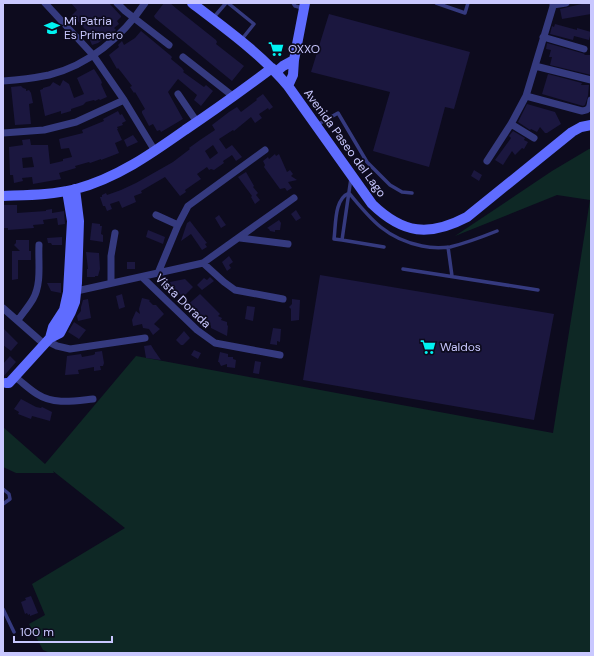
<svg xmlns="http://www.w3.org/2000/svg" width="594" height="656" font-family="'DM Sans',sans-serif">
<rect width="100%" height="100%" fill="#0d0b1e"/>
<path fill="#0e2825" d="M589,149H591V653H50L43,650L29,624L45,615L32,584L125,528L53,471L54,473H16L3,467V427L45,464L136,356L553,433L590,200L557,195L455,236L552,171Z"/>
<path fill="#1b173f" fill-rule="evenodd" d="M71,3H109L121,16V17L117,21L119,24L114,28L116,30L107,38L102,40L98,43L92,45L89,38L91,36L76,19L73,21L70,17L77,10Z
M164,3H170L177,9L216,40L217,42L216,44L244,66L232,81L155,18L154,16Z
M586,3H591V14L562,19L560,9Z
M329,14L470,52L454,109L445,107L429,167L373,151L390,92L311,72Z
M555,24L577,30V28L591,32L589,40L574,36L573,40L550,34L552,26L554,27Z
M141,31L170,55L172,57L171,59L182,68L184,71L183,72L204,87L206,85L213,91L201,106L194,100L197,95L178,79L168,92L183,119L161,132L160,130L157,131L153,124L149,126L142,113V111L145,109L138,97L135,92L134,93L130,87L132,86L122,73L118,68L117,69L109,55L119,47L118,45L122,41L124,45L135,38Z
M547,43L585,54L584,55H591V75L550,65L552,57H549L551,50L546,49Z
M94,69L101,80L102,83L101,84L107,97L100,100L99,99L95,101L94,100L86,102L83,105L71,109V111L61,114V111L45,116L40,90L43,89V88L50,86L53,82L60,86L63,80L69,84L74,98L84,94L77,78Z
M548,74L582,83L581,85H589L588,96L585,105L583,106L542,94Z
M21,86L23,88L26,89V91L29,90L31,93L33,103L29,104L31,124L15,125L11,87Z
M263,94L273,107L269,110L268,108L259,114L262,118L255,123L251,117L234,131L233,130L219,139L226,149L232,145L242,157L236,161L232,155L223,161L224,163L214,170L211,169L209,170L207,167L197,174L201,179L185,190L186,192L180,196L165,177L141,191L142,193L134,196L136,202L122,208L119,201L110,204L112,209L107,211L105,206H103L100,197H102V195L106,193L107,195L121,190L136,183L173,162L190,149L189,148L200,140L215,130L212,125L229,112L237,107L241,112L257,100L256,99ZM213,145L218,153L210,159L205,151Z
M527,104L555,112L561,124L547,133H545L540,127L537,132L531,129L530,130L518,122Z
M118,111L120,115L122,114L126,121L122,123L123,125L117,127L118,129H117L122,140L115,143L119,153L101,160V159L90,163L89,162L75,166L76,168L59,173L61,179L33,184L32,177L22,178L23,181L14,183L13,175H10L9,147L23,145L22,140L30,139L31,145H48L50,164L63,161V159L72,157L69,148L61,149L59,139L83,133L82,130L104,121L103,119ZM32,157L34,167L23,168L22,158Z
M513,131L525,138L524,140L528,142L524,149L522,148L515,155L512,151L503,165L495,160L511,138L509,136Z
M133,135L138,142L127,147L124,140Z
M275,154L276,156L279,154L287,172L290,170L293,174L291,176L297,180L288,182L292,188L287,191L285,188L280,189L264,167L265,165L263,161L268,157L269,159Z
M474,170L482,175L479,181L471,176Z
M246,172L254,186L253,187L258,193L256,195L260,200L255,204L251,197L252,196L238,177Z
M3,205H17V213L46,211V210L52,209V213L64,211L65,224L58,225L57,218L43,220L44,224L33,225L34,228L8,230V228H3Z
M296,210L301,218L296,221L291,214Z
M219,215L226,225L221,228L215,218Z
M279,220L281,223L280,230H275V232L270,231L269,229L267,228Z
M190,221L207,243L205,244L207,247L202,250L191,234L181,241L187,223Z
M92,223L100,224V226H102L101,234L103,235V242L90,240Z
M148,230L165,237L163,244L146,237Z
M62,237V245H52L51,243H48L47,238Z
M16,240H29V251H31V260H18V279L12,280V251H20L14,245L16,243Z
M86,252L99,253L100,269L98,276H95V277H87V269H88Z
M229,256L233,262L229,265L231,268L227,271L222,262Z
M127,262H135V269H127Z
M320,275L554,314L534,420L303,380Z
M210,277L214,281L202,290L197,285L204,278L207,280Z
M185,279L193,287L183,297L177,291L174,293L169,287L171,286L170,282Z
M47,283H61V293L51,291Z
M122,294L125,307L119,309L116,296Z
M200,294L220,314L218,316L222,318L221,320L227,322V325L228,326L227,336L211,328V326L208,322L200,317L197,308L193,311L191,309L189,311L185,307Z
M142,298L150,300L149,301L153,305H156L164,314L154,324L160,329L153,335L149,329L143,328L142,324L133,326L132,320L136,311L140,314L139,309Z
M88,299L91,318L78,321L77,316L81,311V307L83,300Z
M292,299L300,300L299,320L291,321V309L289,307L292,304Z
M247,306L255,307L253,321L245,319Z
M74,322L86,330L79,339L68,332Z
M3,328L18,343L11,351L3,345Z
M273,328L281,329L280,342L277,341V345L270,344Z
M184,331L190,338L183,345H181L176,340Z
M151,345L154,350L161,360L146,358L144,346Z
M194,350L201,353L198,359L191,355Z
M102,351L104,363L103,366H100L101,370L94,371V367L78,370L79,374L65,375L67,356L81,354L82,357L93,355L95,354V352Z
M220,352L228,354V357H233V359L236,360L235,368L227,367V364L221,366L219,362H218Z
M10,356L16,362L3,377V364Z
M255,361L261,362L259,374L253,373Z
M21,399L36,407L41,408L42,407L52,412L50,421L32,416L31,419L18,414L19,412L14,409Z
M31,596L38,613L30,616V614L28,615L27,613L25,614L21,602L26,600L25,598Z"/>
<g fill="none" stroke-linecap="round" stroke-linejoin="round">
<path stroke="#353a7f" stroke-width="3.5" d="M228,3L254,24L242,39
M293,3L295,6L303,8
M436,3L465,13L468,3
M214,17L226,3
M317,125L338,113L367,162L390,185L402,192L412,193
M351,178L342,240L384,247
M342,240L334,239C336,225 334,199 349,193C371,220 387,239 422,246C431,248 441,248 450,247C466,243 482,237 497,231
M448,247L452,276
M403,269L538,290
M3,489L9,494L10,499L3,504
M3,609L14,632"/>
<path stroke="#353a7f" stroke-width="7" d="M45,3L93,55L124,100L155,151
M117,3L125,11L169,45
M553,5L566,3
M543,37L584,49
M183,57L234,97
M535,66L591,80
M3,81C18,80 34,78 49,75C89,65 122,37 145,3
M178,94L197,122
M526,96L582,111C590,110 590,107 591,100
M511,124L534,138
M3,133L44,130L76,122L124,100
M487,161L511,124L526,96L554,3
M156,215L178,225
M240,238L288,244
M203,263L224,282L235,290L283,299
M158,273L178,225L188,206L265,150
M142,277L197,330L215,343L280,355
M111,283V256L115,233
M72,292L203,263L294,198
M3,308L44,344
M18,320C23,313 29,306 33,299C42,283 38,262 39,245
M47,341L57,346L70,349L145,338
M15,377C22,382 29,389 37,394C54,405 74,401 93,399"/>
<path stroke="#5f6cff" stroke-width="10" d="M192,3C226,29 260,53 288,86L372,204C403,234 429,237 467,217L572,132L581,127L591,125
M276,72L283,66L294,60
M288,86L293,75L294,60L305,3
M3,196C27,195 52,195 76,189C117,178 151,154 185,130C215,110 244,89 272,68
M50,338L53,327L64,310L68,292L72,221L67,191
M6,383H9L50,338L60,333L71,312L75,302L77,283L79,221L75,189"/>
</g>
<defs>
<symbol id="school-bare" viewBox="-9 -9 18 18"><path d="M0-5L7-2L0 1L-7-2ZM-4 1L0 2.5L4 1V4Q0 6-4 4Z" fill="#00f3f2" stroke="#0d0b1e" stroke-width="2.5" paint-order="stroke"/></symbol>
<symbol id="supermarket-bare" viewBox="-9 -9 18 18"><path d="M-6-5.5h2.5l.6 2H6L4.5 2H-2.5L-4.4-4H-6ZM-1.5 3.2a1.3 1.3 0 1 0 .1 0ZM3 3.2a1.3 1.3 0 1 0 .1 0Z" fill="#00f3f2" stroke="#0d0b1e" stroke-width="2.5" paint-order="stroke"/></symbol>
</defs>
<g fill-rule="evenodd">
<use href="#school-bare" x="41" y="17" width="22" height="22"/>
<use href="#supermarket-bare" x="265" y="38" width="22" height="22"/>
<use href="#supermarket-bare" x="417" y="336" width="22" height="22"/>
</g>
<g text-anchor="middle" stroke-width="3.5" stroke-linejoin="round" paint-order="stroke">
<g font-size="12" fill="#c9c8ff" stroke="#0d0b1e" text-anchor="start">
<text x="64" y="25">Mi Patria<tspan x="64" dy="14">Es Primero</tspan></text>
<text x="288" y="53">OXXO</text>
<text x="440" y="351">Waldos</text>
</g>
<g font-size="12" fill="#c9c8ff" stroke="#0d0b1e">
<text transform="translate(345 143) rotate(54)" y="4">Avenida Paseo del Lago</text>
<text transform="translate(183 301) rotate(44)" y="4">Vista Dorada</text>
</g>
</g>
<rect width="594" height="656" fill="none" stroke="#c9c8ff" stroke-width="8"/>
<path d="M14 636v6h98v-6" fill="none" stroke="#c9c8ff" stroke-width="2"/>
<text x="20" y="636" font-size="12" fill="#c9c8ff" stroke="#0d0b1e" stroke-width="3" paint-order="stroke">100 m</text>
</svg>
